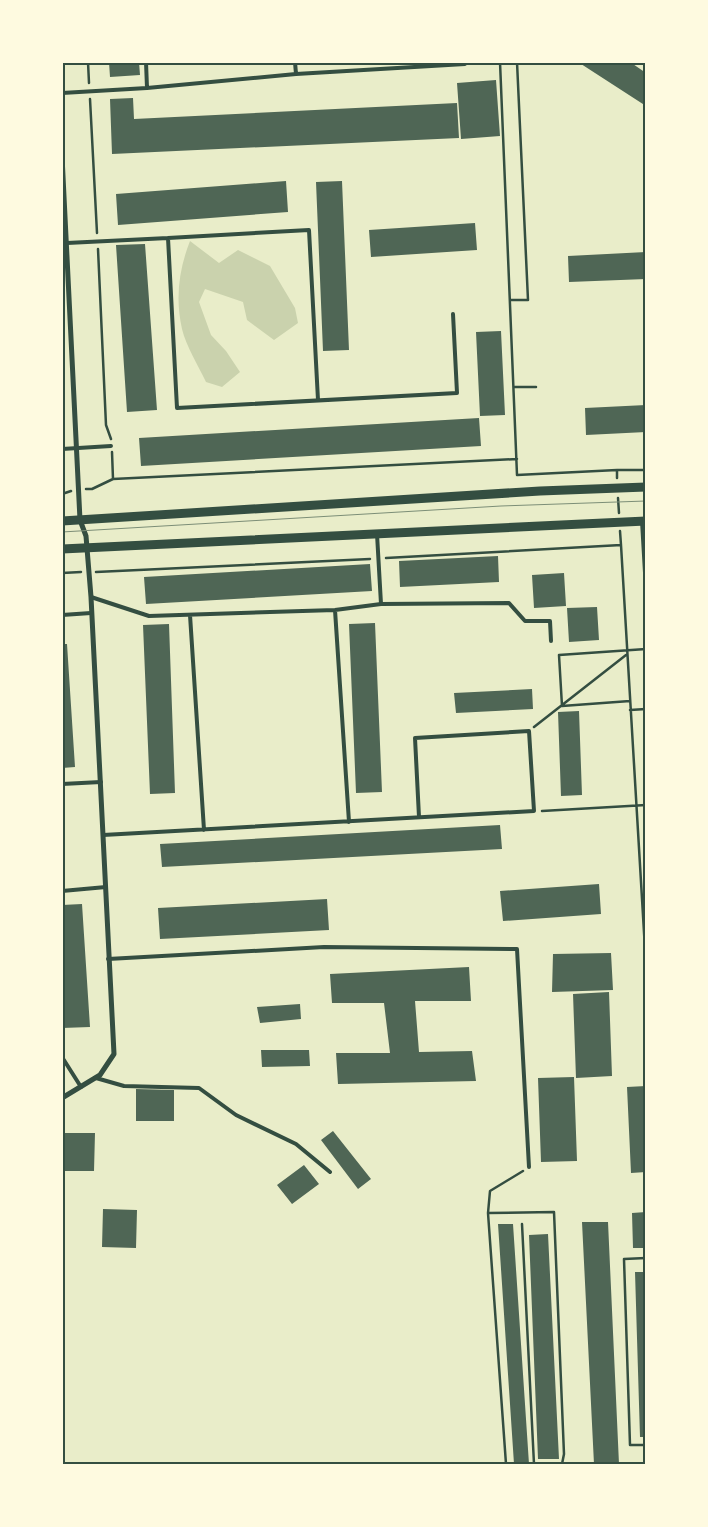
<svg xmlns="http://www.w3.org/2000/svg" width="708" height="1527" font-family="Inter,sans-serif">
<rect width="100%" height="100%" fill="#e9edc9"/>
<path fill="#cad2ad" d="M190,241L219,263L238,250L270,266L295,308L298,323L274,340L247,320L243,302L205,289L199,302L211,335L226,351L240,372L222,387L206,382C198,365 186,346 182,329C175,298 179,269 190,241Z"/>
<path fill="#4f6655" d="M109,62H139L140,75L110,77Z
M578,62H630L646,73V106Z
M496,80L500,136L461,139L457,83Z
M133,98L134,119L457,103L459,138L112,154L110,99Z
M286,181L288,212L118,225L116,194Z
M342,181L349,350L323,351L316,182Z
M475,223L477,250L371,257L369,230Z
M145,244L157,410L127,412L116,245Z
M646,252V279L569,282L568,256Z
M501,331L505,415L480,416L476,332Z
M646,405V432L586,435L585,408Z
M479,418L481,446L141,466L139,438Z
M498,556L499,582L400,587L399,561Z
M370,564L372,591L146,604L144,577Z
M564,573L566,606L534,608L532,575Z
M597,607L599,640L569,642L567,608Z
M375,623L382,792L356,793L349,624Z
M169,624L175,793L150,794L143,625Z
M62,644H67L75,767L62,768Z
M532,689L533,709L456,713L454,693Z
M579,711L582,795L561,796L558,712Z
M500,825L502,849L162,867L160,844Z
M599,884L601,914L503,921L500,891Z
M327,899L329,930L160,939L158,908Z
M82,904L90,1027L62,1028V905Z
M611,953L613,990L552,992L553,954Z
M469,967L471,1001H415L419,1052L472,1051L476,1081L338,1084L336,1053H390L384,1003H332L330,974Z
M609,992L612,1076L576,1078L573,994Z
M300,1004L301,1019L260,1023L257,1007Z
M261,1050H309L310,1066L262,1067Z
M574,1077L577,1161L541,1162L538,1078Z
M646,1086V1172L631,1173L627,1087Z
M136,1089L174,1090V1121H136Z
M333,1131L371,1179L358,1189L321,1140Z
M62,1133H95L94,1171H62Z
M304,1165L319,1184L292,1204L277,1185Z
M103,1209L137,1210L136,1248L102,1247Z
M646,1212V1248H633L632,1213Z
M582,1222H608L619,1464H594Z
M498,1224H513L529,1464H514Z
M548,1234L559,1459H538L529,1235Z
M635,1272H646V1437H640Z"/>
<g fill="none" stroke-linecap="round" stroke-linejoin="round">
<path stroke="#344e41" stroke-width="2.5" d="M88,62L89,83
M500,62L517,475L617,470V478
M90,99L97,233
M98,249L106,425L111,439
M510,300H528L517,62
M514,387H536
M112,452L113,479
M617,470H646
M86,489H92L113,479L517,459
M62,494L71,491
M618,498L619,513
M621,545L646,966
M386,558L621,545L620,531
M96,572L370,559
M62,573L81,572
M630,701L562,706L559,655L646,649
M630,710L646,709
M534,727L626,655
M542,811L646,805
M523,1171L490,1191L488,1213L554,1212L564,1454L562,1464
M488,1213L506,1464
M522,1224L534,1464
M646,1258L624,1259L630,1445H646"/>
<path stroke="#344e41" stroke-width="4" d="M146,62L147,88
M295,62L296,74L465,64
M62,93L147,88L296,74
M168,238L309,230L318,400
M67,243L168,238L177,408L457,393L453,314
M62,449L111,446
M642,521L646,590
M377,534L381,604
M91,597L149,616L335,610L381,604L509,603L525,621H550L551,641
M335,610L349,822
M62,615L91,613
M190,615L204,830
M62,784L101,782
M103,835L534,811L529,731L415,738L419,817
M62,891L106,887
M108,959L324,947L517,949L529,1167
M62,1057L81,1087
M96,1078L124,1086L199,1088L236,1115L296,1144L330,1172"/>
<path stroke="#344e41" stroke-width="5" d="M62,156L80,520L86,536L91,597L114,1054L100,1075L62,1098"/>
<path stroke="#344e41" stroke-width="9" d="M62,521L540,491L646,487
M62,549L646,521"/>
<path stroke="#7c8e77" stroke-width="1" d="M62,532L501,506L646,501"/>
</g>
<rect width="708" height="1527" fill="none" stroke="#fefae0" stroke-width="128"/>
<rect x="64" y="64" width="580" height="1399" fill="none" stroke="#344e41" stroke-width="2"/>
</svg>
